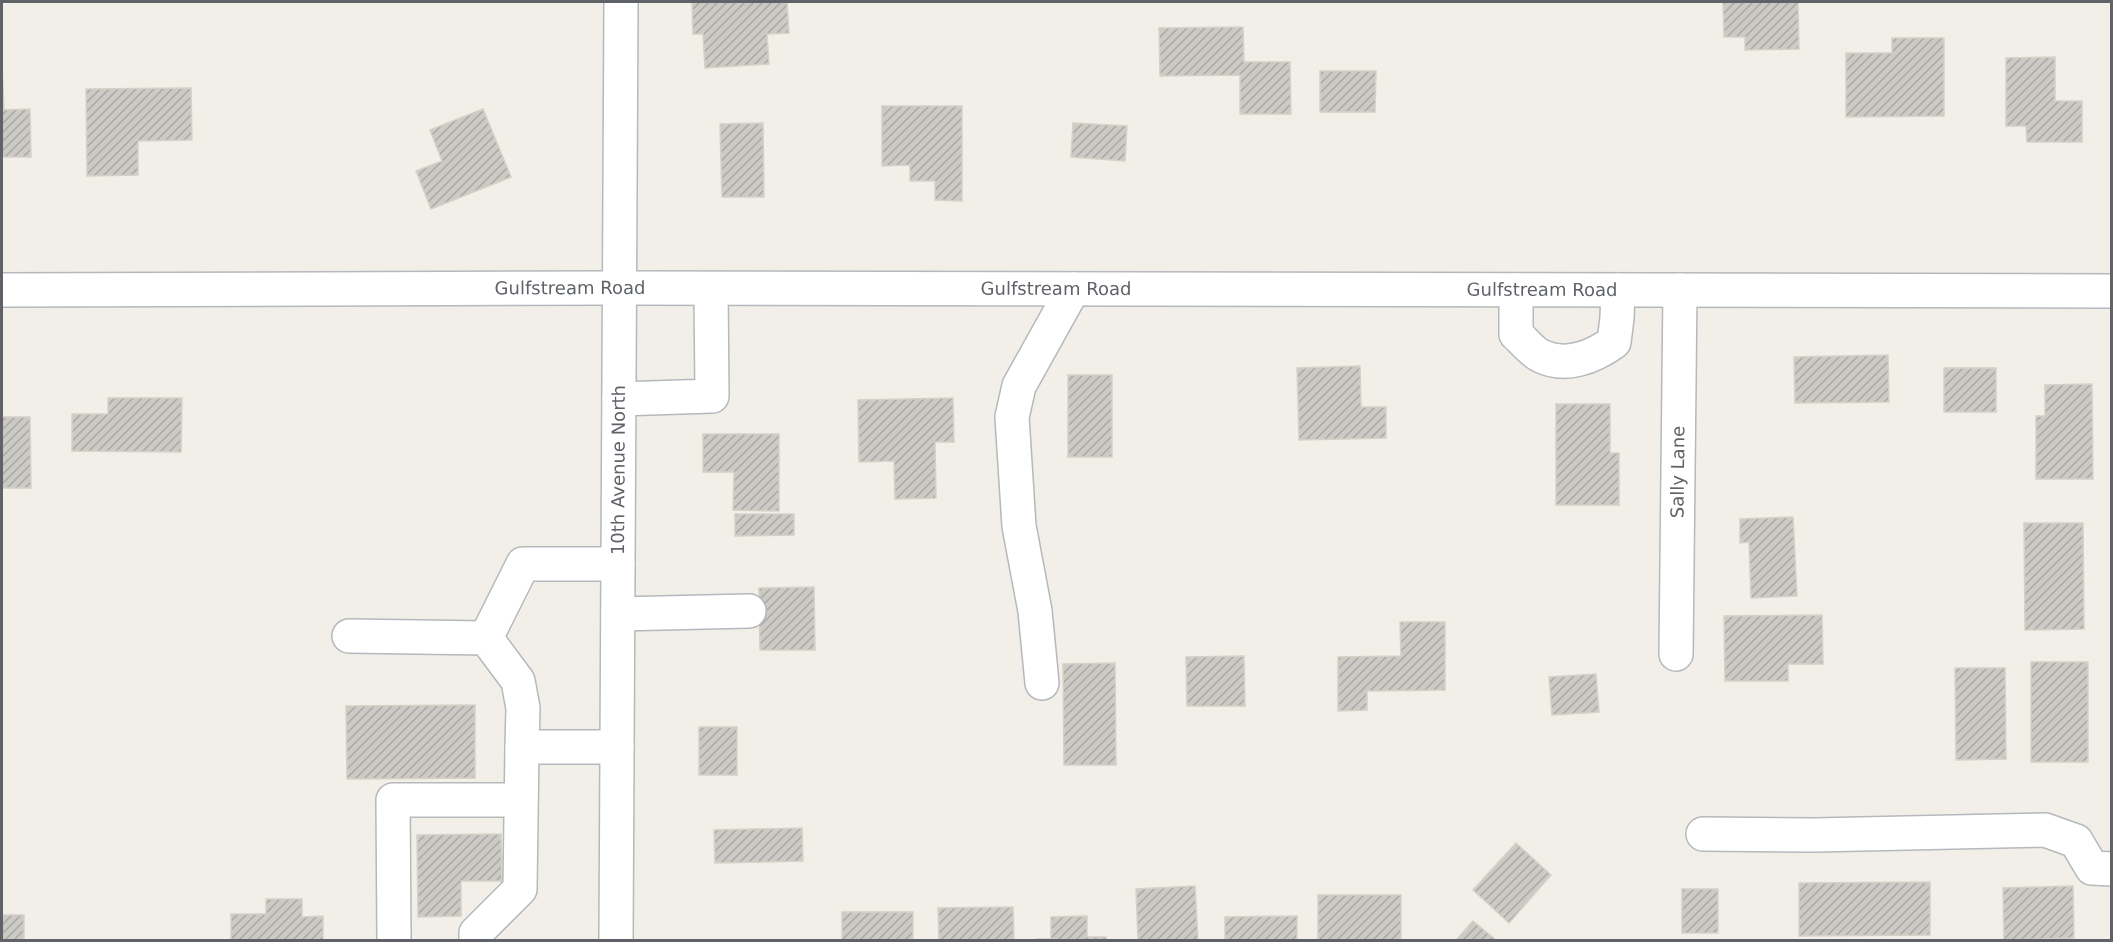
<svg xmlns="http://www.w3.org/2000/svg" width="2113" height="942" font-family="'DejaVu Sans',sans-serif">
<defs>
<pattern id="building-hatch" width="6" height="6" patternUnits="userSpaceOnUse" patternTransform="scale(1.5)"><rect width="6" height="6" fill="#cccac5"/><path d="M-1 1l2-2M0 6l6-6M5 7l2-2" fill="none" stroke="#a9a8a4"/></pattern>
</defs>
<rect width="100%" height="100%" fill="#f1efe8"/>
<path fill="url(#building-hatch)" stroke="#d6d1c6" stroke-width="1.5" d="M692,2H787L789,33L767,34L769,64L705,68L703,34H693Z
M1723,2H1798L1799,49L1745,50V37H1724Z
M1243,27L1244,62H1290L1291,114H1240V75L1160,76L1159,28Z
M1892,38H1944V116L1846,117V53H1892Z
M2055,57V101H2082V142H2027L2026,126H2006V58Z
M2,65L4,110L30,109L31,157H2Z
M1320,71H1376L1375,112H1320Z
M191,88L192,140L138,141V175L87,176L86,89Z
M882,106H962V201L935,200V181H910V165L882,166Z
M483,109L511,177L431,209L416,171L442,161L430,130Z
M763,123L764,197H722L720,124Z
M1073,123L1127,126L1125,161L1071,157Z
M1888,355L1889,402L1795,403L1794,357Z
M1360,366L1361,407H1386V438L1299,440L1297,368Z
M1944,368H1996V412H1944Z
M1068,375H1112V457H1068Z
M2092,384L2093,479H2036V416H2045V385Z
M108,398H182L181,452L72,451V414H108Z
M953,398L954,442H935L936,498L895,499L894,461L859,462L858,400Z
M1556,404H1610V453H1619V505H1556Z
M2,417H30L31,488H2Z
M703,434H779V511L733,510L734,472H703Z
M735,514H794V535L735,536Z
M1793,517L1797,596L1751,598L1749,542L1740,543V519Z
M2024,523H2083L2084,629L2025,630Z
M814,587L815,650H760L759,588Z
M1822,615L1823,664H1788V681H1725L1724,616Z
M1400,622H1445V690L1367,691V710L1338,711V657L1401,656Z
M1244,656L1245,706H1187L1186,657Z
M2031,662H2088V762H2031Z
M1115,663L1116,765H1064L1063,664Z
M1955,668H2005L2006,759L1956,760Z
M1596,674L1599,712L1552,715L1549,677Z
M475,705V778L347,779L346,706Z
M699,727H737V775H699Z
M802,828L803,861L715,863L714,830Z
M501,834L502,881H461V916L418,917L417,835Z
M1516,843L1551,875L1509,923L1473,890Z
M1930,882V935L1799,936V883Z
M1195,886L1198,940H1138L1136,889Z
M2073,886L2074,938L2004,940L2003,888Z
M1682,889H1718V933H1682Z
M1318,895H1401V940H1318Z
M266,899H302V917L323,916V940H231V914H266Z
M1013,907L1014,940H939L938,908Z
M842,912H913V940H842Z
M2,915H24V940H2Z
M1087,916V937H1106V940H1036V939H1051V917Z
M1297,916V940H1225V917Z
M1473,921L1496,940H1456Z"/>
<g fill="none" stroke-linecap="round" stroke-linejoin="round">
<defs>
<g id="minor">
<path id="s1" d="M2,290L619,288L2112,291"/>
<path d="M1516,290V334C1524,341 1532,352 1541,356C1566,368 1593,357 1614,342L1617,318L1618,290"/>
<path d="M619,399L712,396L711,289"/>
<path d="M618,614L749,611"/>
<path d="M349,636L486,638L518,681L523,708L522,747"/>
<path d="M486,638L523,564H618"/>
<path id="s2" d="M1676,654L1680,290"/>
<path d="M1042,683L1035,611L1019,526L1012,417L1019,386L1073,289"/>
<path d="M1703,834L1815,835L2045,830L2076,841L2092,868L2112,869"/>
<path d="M394,940L393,800H521"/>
<path d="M476,940V933L520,889L522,747H617"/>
<path id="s3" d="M616,940L621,2"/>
</g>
</defs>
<use href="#minor" stroke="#b5b8bc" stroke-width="36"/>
<use href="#minor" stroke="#fff" stroke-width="33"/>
</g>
<g text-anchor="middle" stroke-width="5" stroke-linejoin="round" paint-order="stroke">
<g font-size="18" fill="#5f6368" stroke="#fff">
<text dy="6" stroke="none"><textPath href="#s1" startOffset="568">Gulfstream Road</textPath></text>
<text dy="6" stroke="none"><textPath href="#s1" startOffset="1054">Gulfstream Road</textPath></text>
<text dy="6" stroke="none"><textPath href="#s1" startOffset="1540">Gulfstream Road</textPath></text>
<text dy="6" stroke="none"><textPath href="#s3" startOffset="470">10th Avenue North</textPath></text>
<text dy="6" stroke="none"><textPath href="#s2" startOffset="182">Sally Lane</textPath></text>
</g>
</g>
<rect width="2113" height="942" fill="none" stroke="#5f6368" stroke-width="6"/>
</svg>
